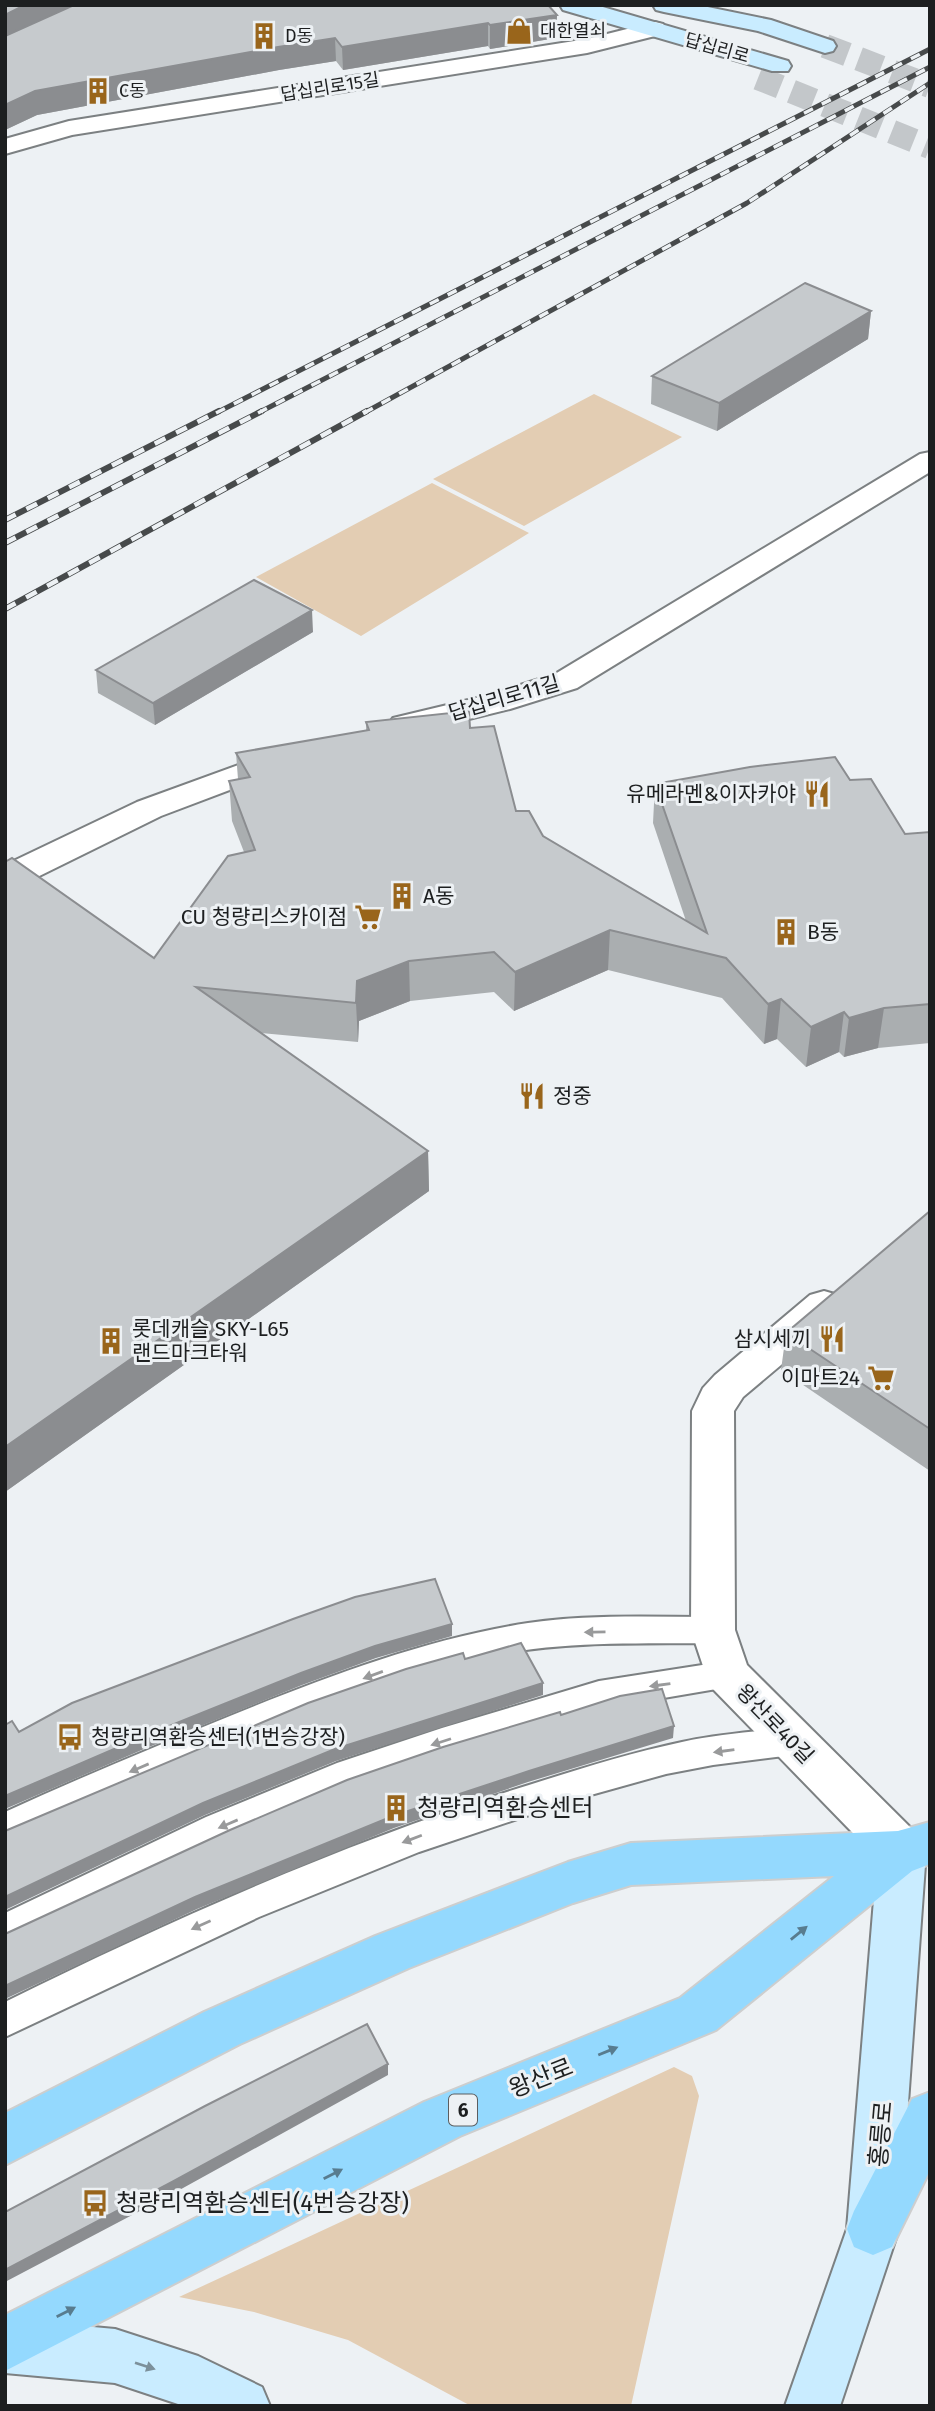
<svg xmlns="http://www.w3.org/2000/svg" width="935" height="2411" font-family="'Fira Sans','Noto Sans KR',sans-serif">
<rect width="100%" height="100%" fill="#edf1f4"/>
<path fill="#e3cdb3" d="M594,394L682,437L524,526L433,479Z
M432,483L529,533L361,636L256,577Z
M674,2067L692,2076L699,2096L631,2406H471L348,2340L254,2312L179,2297Z"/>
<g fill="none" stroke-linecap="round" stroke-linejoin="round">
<path stroke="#c3c7ca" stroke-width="24" stroke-dasharray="24 12" stroke-linecap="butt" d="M825,46L930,86
M758,78L930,147"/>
<defs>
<path id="service" d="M713,1617L724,1621L729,1630L724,1639L713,1643C644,1644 574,1641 506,1653C371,1679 242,1739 117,1793C80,1810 43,1829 5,1843V1812C79,1778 154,1747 230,1716C326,1677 425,1639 528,1623C589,1614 651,1617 713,1617Z
M728,1661L740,1665L744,1675L740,1685L599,1709L442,1756L347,1789L230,1839L5,1946V1913L206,1817L337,1763L442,1728L599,1681Z
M792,1727L804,1731L809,1741L804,1751L792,1755L713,1765L666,1774L580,1798L419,1852L259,1917L5,2037V2002C175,1918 348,1841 529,1785C579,1769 630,1753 682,1742C718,1734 755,1732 792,1727Z"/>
<path id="minor" d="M655,22L663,24L666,29L663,34L587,53L72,135L5,154V139L69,121L587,39Z
M930,452V472L577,688L510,709L404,735L393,732L388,725L393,718L489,695L555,674L920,454Z
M285,748L296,751L301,758L296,765L161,816L17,887L5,890V865L137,802Z
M824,1291L838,1295L844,1306L838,1317L743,1397L734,1411L735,1630L747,1665L919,1836L926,1851L919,1866L902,1872L885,1866L712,1688L706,1675L691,1630L692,1411L703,1388L715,1375L810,1295Z"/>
<path id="secondary" d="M560,5H596L788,61L791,66L788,71H772L563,10Z
M653,5H698L771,20L833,41L836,46L833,51L825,53L758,31L664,12L656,10Z
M902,1830L919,1836L926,1851L899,2229L840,2406H785L847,2229L878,1851L885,1836Z
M5,2319L115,2329L198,2356L262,2387L270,2406H184L115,2383L5,2373Z"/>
<path id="primary" d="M930,1822V1864L912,1871L716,2030L460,2136L5,2371V2315L424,2102L680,1998L834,1876L631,1885L573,1903L409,1968L240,2044L5,2165V2113L204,2012L375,1936L568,1862L631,1843L898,1831Z
M930,2092V2170L892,2247L873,2255L854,2247L847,2229L854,2211L912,2099Z"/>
</defs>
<use href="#service" stroke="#7c8082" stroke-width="4"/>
<use href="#minor" stroke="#7c8082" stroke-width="4"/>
<use href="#secondary" stroke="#7c8082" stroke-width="4"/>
<use href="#primary" stroke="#cdcece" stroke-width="4"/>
<use href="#service" fill="#fff" fill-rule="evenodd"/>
<use href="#minor" fill="#fff" fill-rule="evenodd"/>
<use href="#secondary" fill="#c9ecff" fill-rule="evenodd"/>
<use href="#primary" fill="#94d9fe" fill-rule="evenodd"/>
<defs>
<path id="rail-far1" d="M216,413L930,49
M258,413L930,67
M364,413L747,203L930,83"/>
<path id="rail" d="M5,520L219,411
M5,543L262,411
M5,609L367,411"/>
</defs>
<use href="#rail-far1" stroke="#474a4b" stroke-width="5"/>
<use href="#rail" stroke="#474a4b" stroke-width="6"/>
<use href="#rail-far1" stroke="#edf1f4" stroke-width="3.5" stroke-dasharray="10" stroke-linecap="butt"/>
<use href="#rail" stroke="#edf1f4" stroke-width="4.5" stroke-dasharray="12" stroke-linecap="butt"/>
</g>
<path fill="#aaaeb0" d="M5,5L557,15L556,38L490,49L488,46L343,70L336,61L279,70L37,115L5,130Z
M871,311L868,339L717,431L651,404L652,376Z
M313,632L155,725L98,693L96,670Z
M366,722L470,728L516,811L543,836L686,921L653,823L655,784L850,780L905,834L930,832V1043L878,1048L844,1057L839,1052L806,1067L777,1039L764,1044L722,998L608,970L514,1011L494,992L410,1001L359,1021L358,1042L261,1033L428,1151L429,1191L5,1492V862L154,958L244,852L232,821L229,781L238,779L236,753L366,731Z
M930,1211V1471L781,1370L786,1333Z"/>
<path fill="#8b8d90" d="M26,5H77L5,39V15Z
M557,15L556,38L490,49V25Z
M488,23V46L343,70L342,47Z
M335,38L336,61L279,70L37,115L5,130V105L35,91L278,47Z
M871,311L868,339L717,431L719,403Z
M312,610L313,632L155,725L153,703Z
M610,930L608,970L514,1011L515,972Z
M409,961L410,1001L359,1021L358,1042L356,1003L357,981Z
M781,999L777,1039L764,1044L768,1004Z
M884,1008L878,1048L844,1057L849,1018Z
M844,1012L839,1052L806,1067L811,1027Z
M428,1151L429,1191L5,1492V1447Z
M452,1624V1636L376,1658L302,1685L144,1749L5,1809V1796L142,1737L301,1673L375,1646Z
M543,1683V1695L336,1761L205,1815L5,1910V1897L203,1803L335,1749Z
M674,1726L673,1738L528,1782L394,1828L197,1909L5,1999V1986L195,1897L393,1816L529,1771Z
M388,2064V2075L174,2193L5,2282V2270Z"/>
<path fill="#c6cacd" stroke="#8b8d90" stroke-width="2" d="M5,5H25L5,15Z
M74,5H548L557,15L490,25L488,23L342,47L335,38L278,47L35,91L5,105V36Z
M805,283L871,311L719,403L652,376Z
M254,580L312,610L153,703L96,670Z
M469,711L470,728L494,726L516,811H529L543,836L707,933L655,784L750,767L835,757L850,780L871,779L905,834L930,832V1004L884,1008L849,1018L844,1012L811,1027L781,999L768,1004L726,958L610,930L515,972L494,952L409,961L357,981L356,1003L196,987L428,1151L5,1447V862L12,858L154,958L228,856L255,850L229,781L250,777L236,753L369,730L366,722Z
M930,1211V1429L786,1333Z
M435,1579L452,1624L375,1646L301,1673L142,1737L5,1796V1725L12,1721L19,1732L72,1703L293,1619L355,1597Z
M521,1643L543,1683L335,1749L203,1803L5,1897V1831L308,1703L406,1669L463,1653L465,1659Z
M662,1689L674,1726L529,1771L393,1816L195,1897L5,1986V1934L230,1830L347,1780L443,1747L560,1712L561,1715L620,1696Z
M367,2024L388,2064L172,2182L5,2270V2212L205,2106Z"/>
<defs><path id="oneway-solid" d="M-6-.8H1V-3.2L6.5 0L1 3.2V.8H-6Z" transform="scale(1.75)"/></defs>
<g fill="#999a9b">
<use href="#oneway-solid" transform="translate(595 1632) rotate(179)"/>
<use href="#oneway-solid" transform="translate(373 1675) rotate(160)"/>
<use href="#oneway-solid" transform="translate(660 1685) rotate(172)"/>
<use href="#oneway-solid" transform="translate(441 1742) rotate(162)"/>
<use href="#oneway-solid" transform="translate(724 1751) rotate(172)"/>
<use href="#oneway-solid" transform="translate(139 1768) rotate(157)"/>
<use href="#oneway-solid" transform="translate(228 1824) rotate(157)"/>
<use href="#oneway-solid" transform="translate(412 1839) rotate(159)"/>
<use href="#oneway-solid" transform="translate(201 1925) rotate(156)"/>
</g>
<g fill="#587c8f">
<use href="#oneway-solid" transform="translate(799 1933) rotate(-39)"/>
<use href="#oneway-solid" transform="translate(608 2051) rotate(-22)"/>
<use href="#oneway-solid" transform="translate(333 2174) rotate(-27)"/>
<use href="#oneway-solid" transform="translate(66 2312) rotate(-27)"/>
</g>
<use fill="#7c909b" href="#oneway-solid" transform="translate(145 2366) rotate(18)"/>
<defs>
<symbol id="shop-bare" viewBox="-9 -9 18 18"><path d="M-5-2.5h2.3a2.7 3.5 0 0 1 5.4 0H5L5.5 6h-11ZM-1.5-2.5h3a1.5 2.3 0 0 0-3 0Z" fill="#99651b" stroke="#edf1f4" stroke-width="2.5" paint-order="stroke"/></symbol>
<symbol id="building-bare" viewBox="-9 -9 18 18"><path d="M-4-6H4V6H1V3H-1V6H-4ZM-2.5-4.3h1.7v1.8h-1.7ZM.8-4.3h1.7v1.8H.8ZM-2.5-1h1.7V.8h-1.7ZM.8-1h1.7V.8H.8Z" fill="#99651b" stroke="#edf1f4" stroke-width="2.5" paint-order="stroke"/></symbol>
<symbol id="restaurant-bare" viewBox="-9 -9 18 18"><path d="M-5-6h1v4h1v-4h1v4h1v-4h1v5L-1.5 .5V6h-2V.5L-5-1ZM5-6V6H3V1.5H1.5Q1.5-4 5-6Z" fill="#99651b" stroke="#edf1f4" stroke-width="2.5" paint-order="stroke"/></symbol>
<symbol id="supermarket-bare" viewBox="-9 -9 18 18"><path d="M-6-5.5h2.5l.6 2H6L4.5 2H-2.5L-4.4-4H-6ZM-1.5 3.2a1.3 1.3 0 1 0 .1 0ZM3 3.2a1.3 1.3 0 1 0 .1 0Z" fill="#99651b" stroke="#edf1f4" stroke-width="2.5" paint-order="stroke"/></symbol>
<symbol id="bus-bare" viewBox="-9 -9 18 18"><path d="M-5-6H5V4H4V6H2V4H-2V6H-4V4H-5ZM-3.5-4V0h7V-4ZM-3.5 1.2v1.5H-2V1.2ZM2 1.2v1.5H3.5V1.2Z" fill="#99651b" stroke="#edf1f4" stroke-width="2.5" paint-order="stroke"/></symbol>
</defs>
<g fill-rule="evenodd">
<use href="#shop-bare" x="500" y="12" width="38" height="38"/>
<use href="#building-bare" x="245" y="17" width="38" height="38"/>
<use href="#building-bare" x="79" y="72" width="38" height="38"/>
<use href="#restaurant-bare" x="798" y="775" width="38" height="38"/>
<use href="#building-bare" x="383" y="877" width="38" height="38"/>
<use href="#supermarket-bare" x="349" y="898" width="38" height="38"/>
<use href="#building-bare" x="767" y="913" width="38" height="38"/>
<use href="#restaurant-bare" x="513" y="1077" width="38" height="38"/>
<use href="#restaurant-bare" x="813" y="1320" width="38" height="38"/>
<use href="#building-bare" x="92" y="1322" width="38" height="38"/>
<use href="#supermarket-bare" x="862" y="1359" width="38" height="38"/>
<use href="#bus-bare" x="51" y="1718" width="38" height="38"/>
<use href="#building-bare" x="377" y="1789" width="38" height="38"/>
<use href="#bus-bare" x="76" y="2184" width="38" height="38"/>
</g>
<g text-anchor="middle" stroke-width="6" stroke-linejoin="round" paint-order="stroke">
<g font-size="18" fill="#1d1f20" stroke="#edf1f4" text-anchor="start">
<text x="540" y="37">대한열쇠</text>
<text x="285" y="42">D동</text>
<text x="119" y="97">C동</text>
</g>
<g font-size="18" fill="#1d1f20" stroke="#edf1f4">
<text transform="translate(717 48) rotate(16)" y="6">답십리로</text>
<text transform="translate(330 87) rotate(-9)" y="6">답십리로15길</text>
</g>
<rect fill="#edf1f4" stroke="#5b5e60" stroke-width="2" x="449" y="2094.5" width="28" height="31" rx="5"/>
<g font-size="19" font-weight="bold" fill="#1d1f20">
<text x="463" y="2117">6</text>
</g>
<g font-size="21" fill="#1d1f20" stroke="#edf1f4">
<text transform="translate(504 698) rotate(-16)" y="7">답십리로11길</text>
<text transform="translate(775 1724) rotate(46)" y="7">왕산로40길</text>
</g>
<g font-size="21" fill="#1d1f20" stroke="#edf1f4" text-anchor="start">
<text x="796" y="801" text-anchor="end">유메라멘&amp;이자카야</text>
<text x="423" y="903">A동</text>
<text x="347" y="924" text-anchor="end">CU 청량리스카이점</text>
<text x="807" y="939">B동</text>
<text x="553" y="1103">정중</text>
<text x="132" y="1336">롯데캐슬 SKY-L65<tspan x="132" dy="24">랜드마크타워</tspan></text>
<text x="811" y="1346" text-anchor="end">삼시세끼</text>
<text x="860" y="1385" text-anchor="end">이마트24</text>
<text x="91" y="1744">청량리역환승센터(1번승강장)</text>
</g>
<g font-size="24" fill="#1d1f20" stroke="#edf1f4" text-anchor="start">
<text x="417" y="1816">청량리역환승센터</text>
<text x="116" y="2211">청량리역환승센터(4번승강장)</text>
</g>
<g font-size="24" fill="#1d1f20" stroke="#edf1f4">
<text transform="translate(541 2078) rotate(-22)" y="8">왕산로</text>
<text transform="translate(881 2134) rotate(-85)" y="8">홍릉로</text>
</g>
</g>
<rect width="935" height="2411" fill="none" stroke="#1d1f20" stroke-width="14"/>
</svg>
